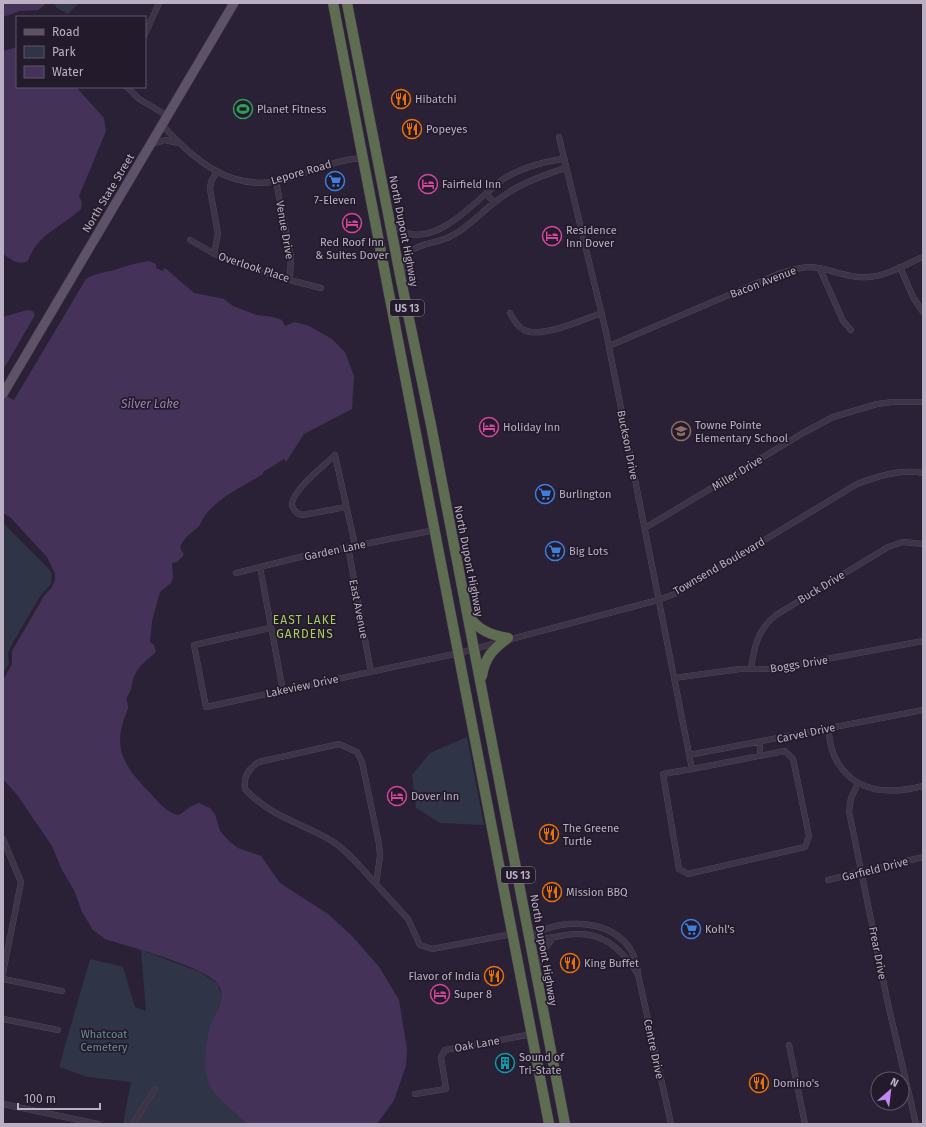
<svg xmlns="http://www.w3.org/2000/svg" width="926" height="1127" font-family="'Fira Sans',sans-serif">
<rect width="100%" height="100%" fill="#2b2136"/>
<path fill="#2f3446" d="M53,3H79L68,14L57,8Z
M3,523L49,569L52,574L51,584L41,595L12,644L8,653L9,664L3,673Z
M467,737L484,825L440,823L416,808L412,775L430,753Z
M141,950L200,972L218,984L222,997L208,1037L206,1067L208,1079L247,1124H123L131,1082L88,1077L59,1067L90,959L123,967L135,1007L146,1011Z"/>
<path fill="#453258" d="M3,3H47L38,10L20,11L3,17Z
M17,47V87H76L104,118L106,131L79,196L82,202L81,209C62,227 38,233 28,261C18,266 11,259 3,254V51Z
M149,261L156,264V268L163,271L165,268L194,293L224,299L233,306L257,315L273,317L282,320L285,326L295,322L309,326L332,339L345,352L354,376L352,409L304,434L286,462L284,459L263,472V474C244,486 222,495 207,513C203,517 202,522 199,526C192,533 184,537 180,547L184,555L177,562L172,563L173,578L171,583L160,592L152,621L150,642L154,645L156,652C147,660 138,666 134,677C132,681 132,685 131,689C130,692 128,695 127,697C126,701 129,706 128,709C111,748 123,765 151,794C159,803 167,813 179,815L190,807L199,803L210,808L215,814L220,831L230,842L238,848L261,856L280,883L328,914L352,936L380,968L399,1000L407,1049L406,1066L394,1100L377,1124H247C237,1113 223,1104 214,1092C201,1076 205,1046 210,1027C214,1013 228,999 218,984C206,967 127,946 105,939L93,930L82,912L74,890L62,870L52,846L18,796L3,779V680L12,664V651L44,596L52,587L55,580V574L47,557L10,517L3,513V394L14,400L86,279C95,273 104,273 114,270C126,266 136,263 149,261Z
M27,310L33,311L35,315L3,370V317Z"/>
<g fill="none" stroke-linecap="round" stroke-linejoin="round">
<defs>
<path id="street" d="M145,34L159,3
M127,87L139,99L168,116
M162,125C196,162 233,194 286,179C312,171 335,160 362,158
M559,137L606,332L692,769L663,774L679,869L688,874L805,847L809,836L796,773L793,759L785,751L692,769
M150,145L165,140L178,143
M276,181L291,257L290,279
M486,194L494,202
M391,224C397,228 403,232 410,234C443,241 478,198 502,180C520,168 542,162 562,159
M190,240L222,258L278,277L321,288
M214,254L218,234L210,189L211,182L217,171
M900,267L913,297L923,312
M820,269L843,321L851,330
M402,274C404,266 405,257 411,251C422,242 441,243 453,235C470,226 483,210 499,199C518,184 542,176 565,168
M510,313C514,320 517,326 524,330C541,339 584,319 602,313
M609,346L778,274C789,271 799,267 811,267C830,268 848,279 868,277C887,276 906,264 923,257
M335,455C323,467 296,487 292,503C291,507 295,511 298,514L303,515L346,507
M335,455L355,545
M645,528L803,433L833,417L877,404L893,402H923
M348,547L371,672
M260,567L283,691
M236,573L304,556L435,530
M270,628L194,645L206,707L459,653L658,600L677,593L857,484C878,476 900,469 923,473
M751,669C754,647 758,629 776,615L888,547L903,542L923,544
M674,678L740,669H773L923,641
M828,728C830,740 831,753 838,763C857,794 892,794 923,786
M760,743V755
M339,744L357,752L362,762L379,844L380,856L376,884C362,869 349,852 332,841C302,823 269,816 245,789C243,777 249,768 259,762Z
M689,755L923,710
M858,783L851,798L849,811L888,1004L916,1124
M3,839L21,882L3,973
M828,880L923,857
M376,884L408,919L420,945L432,949L512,934
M530,937C567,912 635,921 638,974L671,1124
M530,937C543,940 553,937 566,935C601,929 621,948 638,974
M537,968L544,950L553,938
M3,979L62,991
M3,1019L58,1030
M789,1045L805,1124
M415,1094L446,1089L441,1057L445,1050L533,1034
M3,1104L98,1124
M133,1124L155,1089"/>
<path id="primary" d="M3,394L234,3"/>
<path id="highway" d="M333,3L549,1124
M347,3L401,280L431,425L565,1124
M468,615C478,630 490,635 508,638
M482,676C485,657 493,649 508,638"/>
</defs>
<use href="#street" stroke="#594f61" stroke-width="6"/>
<use href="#primary" stroke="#443b4d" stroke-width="10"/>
<use href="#highway" stroke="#463c4e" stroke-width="11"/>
<use href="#street" stroke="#3e3447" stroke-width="5.5"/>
<use href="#primary" stroke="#5d5267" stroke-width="9"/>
<use href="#highway" stroke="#5e6c52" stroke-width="10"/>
</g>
<defs>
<symbol id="restaurant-ring" viewBox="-11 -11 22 22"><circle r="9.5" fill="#231a2b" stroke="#e8710a" stroke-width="1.5"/><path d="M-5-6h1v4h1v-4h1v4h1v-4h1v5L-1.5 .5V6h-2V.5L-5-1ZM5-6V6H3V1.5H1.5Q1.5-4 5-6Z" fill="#e8710a"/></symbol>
<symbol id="stadium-ring" viewBox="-11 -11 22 22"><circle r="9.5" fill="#231a2b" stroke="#2e9e5b" stroke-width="1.5"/><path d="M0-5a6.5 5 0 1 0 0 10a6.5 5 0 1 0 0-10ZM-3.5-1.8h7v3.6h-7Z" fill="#2e9e5b"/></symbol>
<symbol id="supermarket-ring" viewBox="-11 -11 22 22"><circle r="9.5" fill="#231a2b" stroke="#3f7fe0" stroke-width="1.5"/><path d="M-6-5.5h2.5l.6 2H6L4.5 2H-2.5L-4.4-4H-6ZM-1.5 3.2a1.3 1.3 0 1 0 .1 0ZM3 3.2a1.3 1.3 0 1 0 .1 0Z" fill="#3f7fe0"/></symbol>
<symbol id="hotel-ring" viewBox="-11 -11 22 22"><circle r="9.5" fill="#231a2b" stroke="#d1479c" stroke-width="1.5"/><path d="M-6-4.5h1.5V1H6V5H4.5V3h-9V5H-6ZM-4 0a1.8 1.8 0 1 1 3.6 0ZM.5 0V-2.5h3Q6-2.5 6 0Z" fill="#d1479c"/></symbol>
<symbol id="school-ring" viewBox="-11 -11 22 22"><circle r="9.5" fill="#231a2b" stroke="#8d6e63" stroke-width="1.5"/><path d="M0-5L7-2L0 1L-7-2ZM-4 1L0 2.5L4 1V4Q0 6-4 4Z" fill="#8d6e63"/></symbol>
<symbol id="building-ring" viewBox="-11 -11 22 22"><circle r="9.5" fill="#231a2b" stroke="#0f9aa8" stroke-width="1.5"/><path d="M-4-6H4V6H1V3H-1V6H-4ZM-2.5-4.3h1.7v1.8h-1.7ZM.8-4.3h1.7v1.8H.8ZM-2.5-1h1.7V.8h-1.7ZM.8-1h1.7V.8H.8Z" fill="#0f9aa8"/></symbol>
</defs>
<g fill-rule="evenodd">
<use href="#restaurant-ring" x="390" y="88" width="22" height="22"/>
<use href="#stadium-ring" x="232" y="98" width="22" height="22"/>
<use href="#restaurant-ring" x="401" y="118" width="22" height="22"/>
<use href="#supermarket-ring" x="324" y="170" width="22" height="22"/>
<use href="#hotel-ring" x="417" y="173" width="22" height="22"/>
<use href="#hotel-ring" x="341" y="212" width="22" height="22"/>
<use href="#hotel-ring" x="541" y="225" width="22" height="22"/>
<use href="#hotel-ring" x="478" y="416" width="22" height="22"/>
<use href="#school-ring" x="670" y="420" width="22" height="22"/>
<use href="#supermarket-ring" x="534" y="483" width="22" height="22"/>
<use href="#supermarket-ring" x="544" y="540" width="22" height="22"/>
<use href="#hotel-ring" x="386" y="785" width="22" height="22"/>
<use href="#restaurant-ring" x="538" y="823" width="22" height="22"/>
<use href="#restaurant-ring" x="541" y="881" width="22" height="22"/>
<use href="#supermarket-ring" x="680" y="918" width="22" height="22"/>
<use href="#restaurant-ring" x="559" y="952" width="22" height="22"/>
<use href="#restaurant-ring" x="483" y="965" width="22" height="22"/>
<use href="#hotel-ring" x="429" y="983" width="22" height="22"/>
<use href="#building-ring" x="494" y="1052" width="22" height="22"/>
<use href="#restaurant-ring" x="748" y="1072" width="22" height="22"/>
</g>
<g text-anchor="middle" stroke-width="3.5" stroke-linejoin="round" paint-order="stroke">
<g fill="#231a2b" stroke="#8d8295" stroke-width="1">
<rect x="390" y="300" width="34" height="16" rx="3"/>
<rect x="501" y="867" width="34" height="16" rx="3"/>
</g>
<g font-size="10" font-weight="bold" fill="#baafc3">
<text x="407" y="312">US 13</text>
<text x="518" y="879">US 13</text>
</g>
<g font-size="11" fill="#baafc3" stroke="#231a2b" text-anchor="start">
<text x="415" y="103">Hibatchi</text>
<text x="257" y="113">Planet Fitness</text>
<text x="426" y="133">Popeyes</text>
<text x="442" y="188">Fairfield Inn</text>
<text x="335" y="204" text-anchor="middle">7-Eleven</text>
<text x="566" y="234">Residence<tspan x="566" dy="13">Inn Dover</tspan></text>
<text x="352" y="246" text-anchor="middle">Red Roof Inn<tspan x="352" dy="13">&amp; Suites Dover</tspan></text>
<text x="695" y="429">Towne Pointe<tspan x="695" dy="13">Elementary School</tspan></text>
<text x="503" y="431">Holiday Inn</text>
<text x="559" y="498">Burlington</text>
<text x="569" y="555">Big Lots</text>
<text x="411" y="800">Dover Inn</text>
<text x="563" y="832">The Greene<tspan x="563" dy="13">Turtle</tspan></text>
<text x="566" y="896">Mission BBQ</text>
<text x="705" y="933">Kohl's</text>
<text x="584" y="967">King Buffet</text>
<text x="480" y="980" text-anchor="end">Flavor of India</text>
<text x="454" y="998">Super 8</text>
<text x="519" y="1061">Sound of<tspan x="519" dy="13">Tri-State</tspan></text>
<text x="773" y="1087">Domino's</text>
</g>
<g font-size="11" fill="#baafc3" stroke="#231a2b">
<text transform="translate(301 172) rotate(-16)" y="4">Lepore Road</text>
<text transform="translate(108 193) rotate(-59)" y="4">North State Street</text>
<text transform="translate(285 230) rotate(80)" y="4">Venue Drive</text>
<text transform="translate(404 231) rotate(79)" y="4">North Dupont Highway</text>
<text transform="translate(254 267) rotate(18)" y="4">Overlook Place</text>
<text transform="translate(763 282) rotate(-21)" y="4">Bacon Avenue</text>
<text transform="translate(628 445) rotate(79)" y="4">Buckson Drive</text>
<text transform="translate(737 473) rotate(-31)" y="4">Miller Drive</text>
<text transform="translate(335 550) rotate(-12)" y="4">Garden Lane</text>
<text transform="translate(469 561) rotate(79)" y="4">North Dupont Highway</text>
<text transform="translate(719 566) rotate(-30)" y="4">Townsend Boulevard</text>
<text transform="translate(821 587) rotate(-31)" y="4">Buck Drive</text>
<text transform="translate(359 609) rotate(79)" y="4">East Avenue</text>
<text transform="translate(799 664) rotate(-9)" y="4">Boggs Drive</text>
<text transform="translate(302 686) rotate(-12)" y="4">Lakeview Drive</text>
<text transform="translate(806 733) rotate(-12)" y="4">Carvel Drive</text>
<text transform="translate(875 869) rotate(-14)" y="4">Garfield Drive</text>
<text transform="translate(544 950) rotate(80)" y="4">North Dupont Highway</text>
<text transform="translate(878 953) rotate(79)" y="4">Frear Drive</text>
<text transform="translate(477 1044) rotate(-10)" y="4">Oak Lane</text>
<text transform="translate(654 1049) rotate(78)" y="4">Centre Drive</text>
</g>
<g font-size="11" fill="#678c93" stroke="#231a2b">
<text x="104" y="1038">Whatcoat<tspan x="104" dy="13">Cemetery</tspan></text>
</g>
<g font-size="12" font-style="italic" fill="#9780af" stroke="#231a2b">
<text x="150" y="408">Silver Lake</text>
</g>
<g font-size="12" letter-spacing="1" fill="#a6ce5f" stroke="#231a2b">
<text x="305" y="624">EAST LAKE<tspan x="305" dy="14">GARDENS</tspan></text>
</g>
</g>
<rect width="926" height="1127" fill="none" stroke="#baafc3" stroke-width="8"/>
<rect x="16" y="16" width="130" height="72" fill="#231a2b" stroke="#5f5668"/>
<rect x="24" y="29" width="20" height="6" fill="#5d5267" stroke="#5f5668"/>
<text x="52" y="36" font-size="12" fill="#baafc3">Road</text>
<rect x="24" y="46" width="20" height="12" fill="#2f3446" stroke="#5f5668"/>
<text x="52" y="56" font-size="12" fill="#baafc3">Park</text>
<rect x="24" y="66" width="20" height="12" fill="#453258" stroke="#5f5668"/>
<text x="52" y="76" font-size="12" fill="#baafc3">Water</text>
<g transform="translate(890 1091) rotate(28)"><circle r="19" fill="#231a2b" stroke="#5f5668"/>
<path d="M0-3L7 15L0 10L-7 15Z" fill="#c085f2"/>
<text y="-6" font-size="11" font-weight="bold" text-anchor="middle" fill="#baafc3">N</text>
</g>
<path d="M18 1103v6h82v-6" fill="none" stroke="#baafc3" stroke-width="2"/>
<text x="24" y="1103" font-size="12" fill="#baafc3" stroke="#231a2b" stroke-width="3" paint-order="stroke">100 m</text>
</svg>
